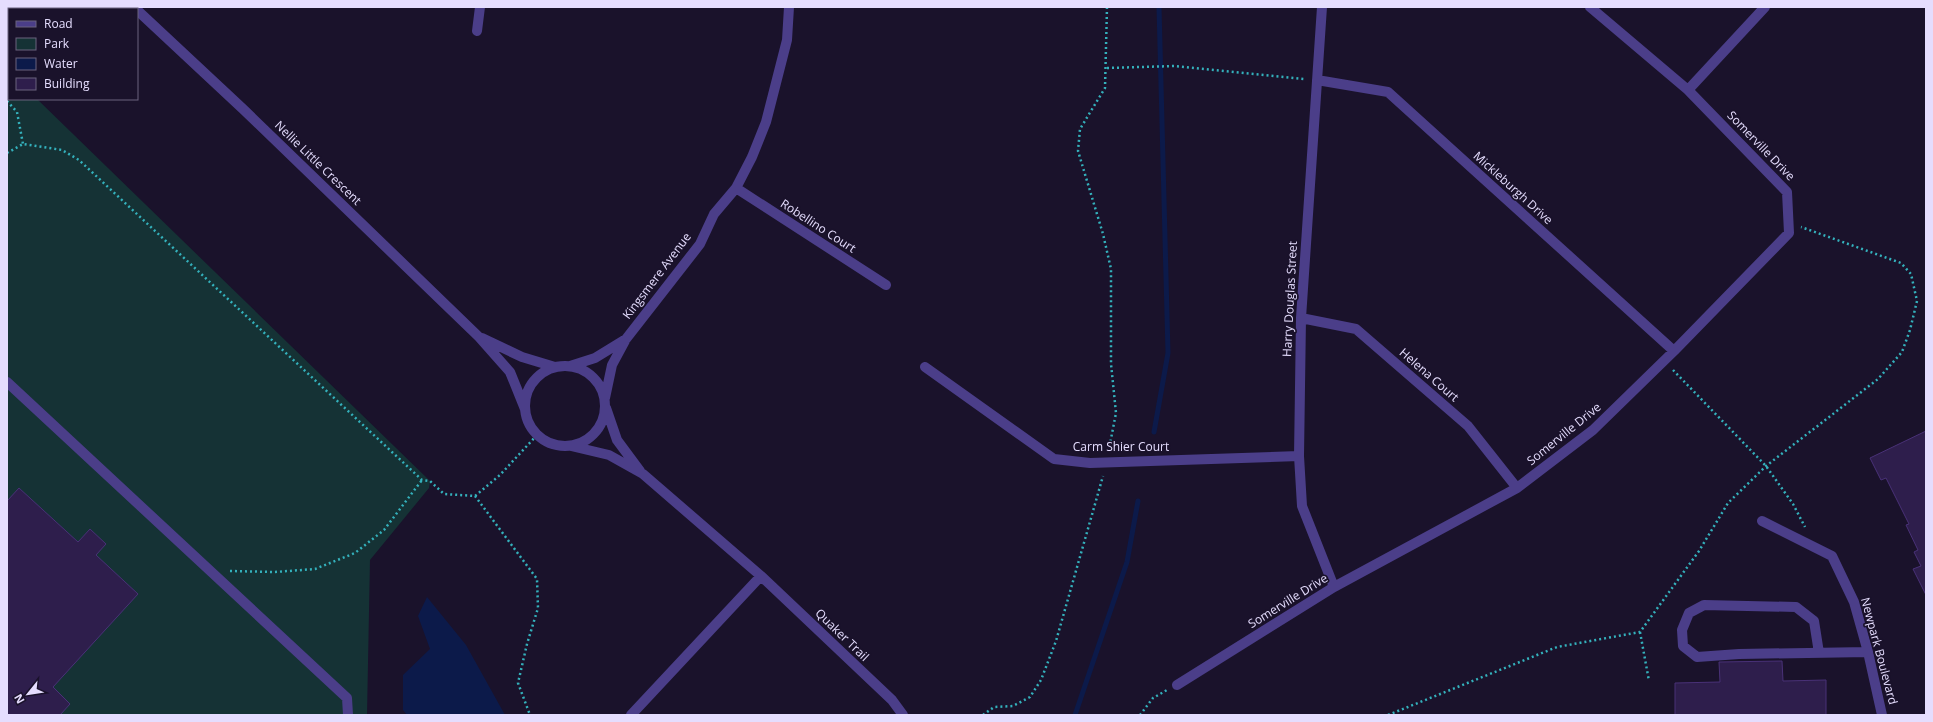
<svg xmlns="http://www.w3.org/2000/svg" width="1933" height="722" font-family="'Open Sans',sans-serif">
<rect width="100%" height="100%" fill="#1a122b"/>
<path fill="#153235" d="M9,99H37L430,481L429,488L370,560L367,715H7V102Z"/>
<path fill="#0c1a4a" d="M427,597L466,645L505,715H407L403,710V675L430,649L418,616Z"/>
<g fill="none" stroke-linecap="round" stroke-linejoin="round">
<path stroke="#0c1a4a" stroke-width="5" d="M1154,432L1168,353L1159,7
M1075,715L1127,562L1138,501"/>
</g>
<path fill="#2e1e4c" stroke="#493177" d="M1926,431V595L1913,569L1921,566L1914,552L1918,550L1906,525L1909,524L1886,478L1881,480L1870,458Z
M19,488L78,542L90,529L106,544L96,555L138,594L53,687L70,704L60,715H7V501Z
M1782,661L1783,681L1826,680V715H1675V683L1720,682L1719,662Z"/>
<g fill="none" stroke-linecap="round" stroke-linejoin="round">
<path stroke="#34b1bc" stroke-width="2.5" stroke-dasharray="2 3" stroke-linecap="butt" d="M1107,7L1105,88L1080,129L1078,151L1103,234L1111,269V364L1116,413L1109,449
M1107,68L1175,66L1304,79
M7,101L17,112L23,144
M7,153L23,144L62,150L79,160L422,480L430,481L444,494L475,496L500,475L537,435
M1673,370L1766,466L1793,504L1805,527
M475,496L537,579L538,608L527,644L518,683L530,715
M230,571L275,572L315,569L355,553L384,530L422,480
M1640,632L1649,681
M983,715L994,707L1013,706L1030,697L1041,680L1056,641L1103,476
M1140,715L1153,698L1167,690
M1388,715L1557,647L1640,632L1699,551L1728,503L1766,466L1878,379L1902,352L1910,330L1917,301L1911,274L1901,263L1801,227"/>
<path stroke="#4b3e89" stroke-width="10" d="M1322,7L1301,318L1299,456L1302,506L1334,587
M44,9L45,7
M75,9L77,7
M137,10L243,109L479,337L510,372L525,409
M477,31L480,7
M7,48L9,46
M1317,80L1388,92L1674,351
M7,82L9,80
M1688,90L1765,7
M736,188L886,285
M1301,318L1356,329L1468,426L1517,488
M482,338L522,357L555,367
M525 406a40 40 0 1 1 80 0a40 40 0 1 1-80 0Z
M570,366L595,358L626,339
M925,367L1054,459L1090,463L1299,456
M7,382L347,698L348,715
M605,398L612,365L626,339L700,244L714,214L736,188L752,157L766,122L787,40L789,7
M606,408L617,440L640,471
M571,446L609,455L643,474L761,576L892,700L903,715
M1762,521L1832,556L1854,602L1868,652L1882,715
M1819,653L1814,621L1796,607L1704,605L1689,613L1682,630L1683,646L1697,657L1739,654L1868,652
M1177,685L1334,587L1517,488L1593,430L1674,351L1789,233L1787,192L1688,90L1590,7
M631,715L761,576"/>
</g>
<g text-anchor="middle" stroke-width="3.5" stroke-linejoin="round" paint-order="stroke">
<g font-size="12" fill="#e5ddfe" stroke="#1a122b">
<text transform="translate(1761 146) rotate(46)" y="4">Somerville Drive</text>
<text transform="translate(318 163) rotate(44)" y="4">Nellie Little Crescent</text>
<text transform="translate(1513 188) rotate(42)" y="4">Mickleburgh Drive</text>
<text transform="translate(818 226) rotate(33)" y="4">Robellino Court</text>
<text transform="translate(657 276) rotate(-53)" y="4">Kingsmere Avenue</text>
<text transform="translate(1290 299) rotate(-87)" y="4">Harry Douglas Street</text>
<text transform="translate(1429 375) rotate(41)" y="4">Helena Court</text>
<text transform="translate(1564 434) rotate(-39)" y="4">Somerville Drive</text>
<text x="1121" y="451">Carm Shier Court</text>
<text transform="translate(1288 601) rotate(-32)" y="4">Somerville Drive</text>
<text transform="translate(842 635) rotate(44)" y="4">Quaker Trail</text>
<text transform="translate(1879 651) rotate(75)" y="4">Newpark Boulevard</text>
</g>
</g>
<rect width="1933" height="722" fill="none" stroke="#e5ddfe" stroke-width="16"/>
<rect x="8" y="8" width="130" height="92" fill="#1a122b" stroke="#6b637f"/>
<rect x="16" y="21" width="20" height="6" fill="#4b3e89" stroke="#6b637f"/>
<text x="44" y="28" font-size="12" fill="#e5ddfe">Road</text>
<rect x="16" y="38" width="20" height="12" fill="#153235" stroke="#6b637f"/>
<text x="44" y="48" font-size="12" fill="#e5ddfe">Park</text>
<rect x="16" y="58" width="20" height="12" fill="#0c1a4a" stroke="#6b637f"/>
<text x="44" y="68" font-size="12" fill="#e5ddfe">Water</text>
<rect x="16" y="78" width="20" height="12" fill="#2e1e4c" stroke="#6b637f"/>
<text x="44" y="88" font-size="12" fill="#e5ddfe">Building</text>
<g transform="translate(28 694) rotate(240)" stroke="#1a122b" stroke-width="3" paint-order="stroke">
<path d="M0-3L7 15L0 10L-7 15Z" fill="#e5ddfe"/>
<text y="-6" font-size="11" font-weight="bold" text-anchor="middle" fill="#e5ddfe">N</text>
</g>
</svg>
